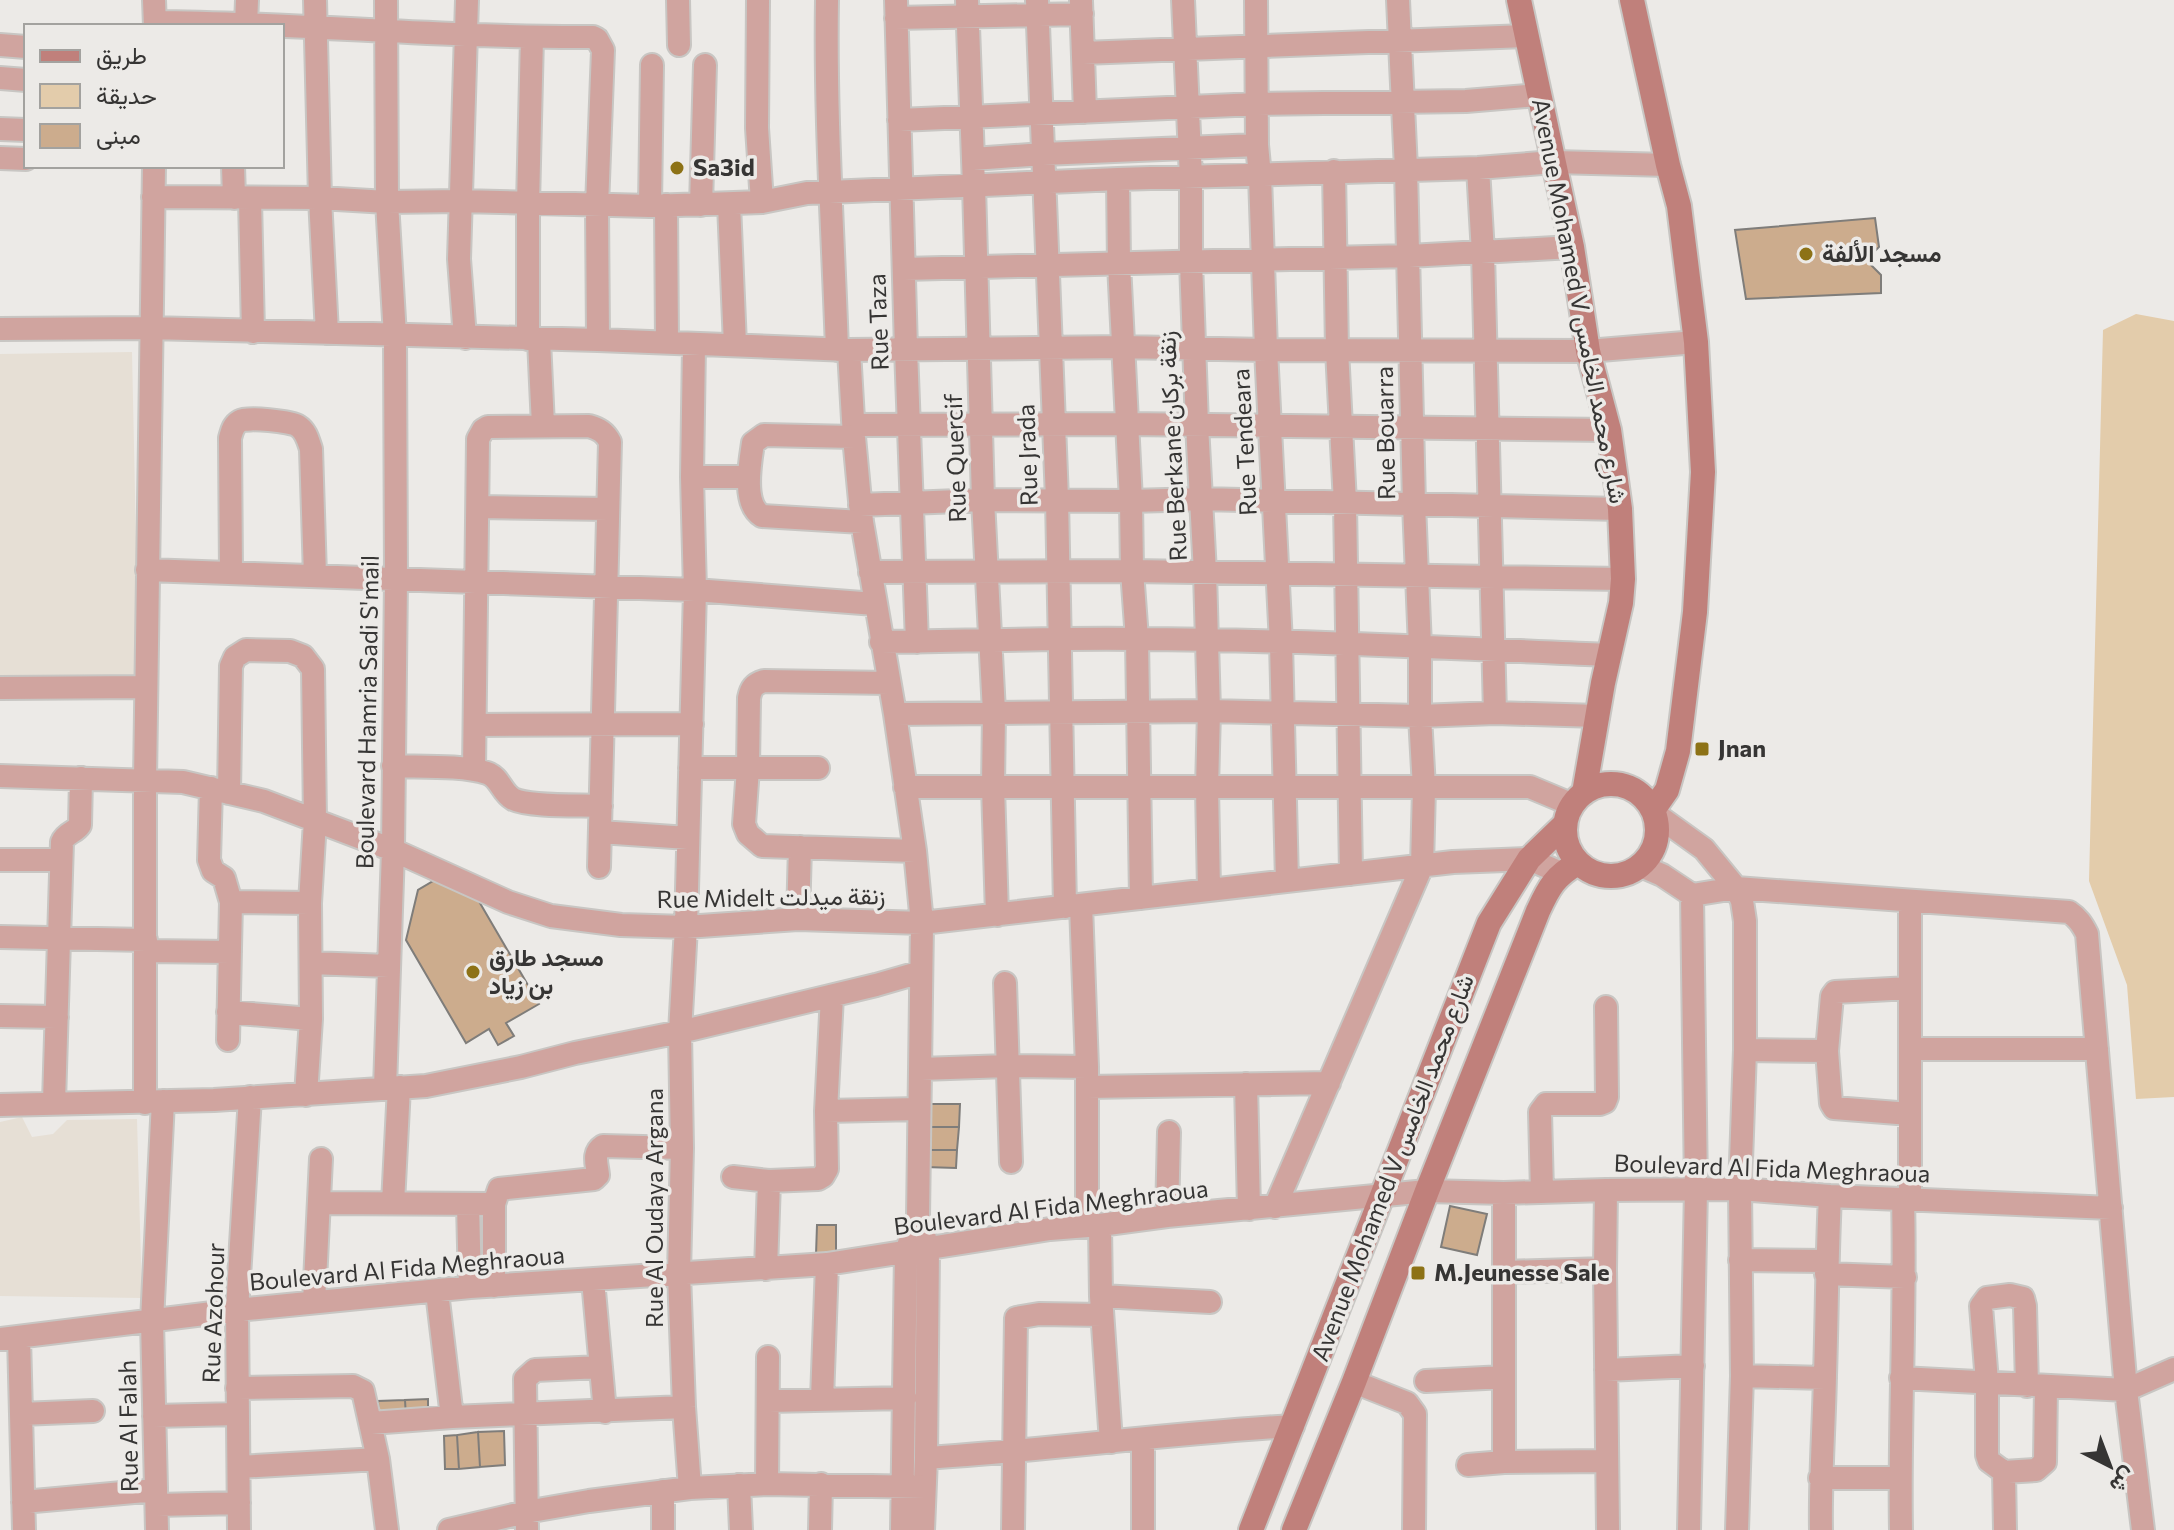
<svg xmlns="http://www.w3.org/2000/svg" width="2174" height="1530" font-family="Commissioner,Vazirmatn,sans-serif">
<rect width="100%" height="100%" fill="#eceae7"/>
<path fill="#e6dfd5" d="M132,352L139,684L0,681V354Z
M22,1117L32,1137L53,1134L67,1120L137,1119L142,1298L0,1296V1122Z"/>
<path fill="#e3ccab" d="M2136,314L2174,321V1097L2136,1099L2127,985L2089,881L2103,330Z"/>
<path fill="#ccac8d" stroke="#7f7d7a" stroke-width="2" d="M1875,218L1879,247L1866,260L1881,275V293L1746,299L1735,230Z
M440,877L477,898L539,1004L506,1023L514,1036L498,1045L489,1029L466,1043L406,940L418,890Z
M931,1104H960L959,1127H931Z
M928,1127H959L957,1150H926Z
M926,1150H957L956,1168L925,1167Z
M1450,1206L1487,1214L1477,1255L1441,1247Z
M817,1225H836V1255H816Z
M428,1399V1417L406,1418L405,1400Z
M405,1400L406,1418L379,1420L378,1401Z
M504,1431L505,1465L480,1467L478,1432Z
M478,1432L480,1467L459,1469L457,1435Z
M457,1435L459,1469H445L444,1436Z"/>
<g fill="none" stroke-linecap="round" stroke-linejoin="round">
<defs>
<path id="street" d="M154,0L155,26
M315,0L320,198L327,333
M678,0L679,45
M758,0L757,128L762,202
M827,0C825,117 833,233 837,350
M896,0L906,349L917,642
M967,0L974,186L983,500L994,712L993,787L997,915
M1037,0L1057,499L1065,907
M1183,0L1191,178V262L1197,425L1205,573L1209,711L1207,788L1209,890
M1256,0L1257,145L1260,176L1266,350L1281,643L1287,881
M1081,1L1085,112
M896,18L1082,14
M155,22C301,23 447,38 593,37L597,39L603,50L597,206L598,340
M246,25L247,0
M0,45L26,47
M1083,53L1526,36
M0,78L26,80
M899,120L1257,104L1466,101L1538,95
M0,129L26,130
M0,158L26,159
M973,159L1043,154L1257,145
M233,166L234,198
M1478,168L1483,253L1495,713
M1334,171L1337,350L1345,503L1351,874
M1118,179L1119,264L1131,501L1132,571L1137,639L1141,898
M153,197L320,198L387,202L460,201L650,206L762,202L807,193L1118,179L1478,168L1554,162L1668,165
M250,199L253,332
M729,204L735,345
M666,205L667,342
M701,205L705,65
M650,206L652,65
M904,269L1409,256L1572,247
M0,329L150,328L598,340L849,350L1123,347L1266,350L1588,351L1696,342
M465,338L459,259L467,0
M528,339V204L532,37
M539,340L543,426
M849,350L854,437L862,522L895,714L915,851L922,923L918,1218L906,1252L902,1530
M854,425L1127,424L1609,430
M854,437L764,435L753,443C750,463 742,504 762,516L862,522
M692,477H748
M860,505L983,500L1131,501L1201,499L1620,509
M478,507L608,509
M147,570L695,590L875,604
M870,572L1132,571L1623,579
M231,573L230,438C232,431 233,425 240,421C247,417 291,421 298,426C306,431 308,440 311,449L315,576
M881,642C966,641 1051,638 1136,639C1294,640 1452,648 1609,655
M889,683L764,681C754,684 751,688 749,698L748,768L744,824L748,834L762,846L915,851
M0,688L146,687
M895,714L1209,711L1420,716L1495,713L1598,716
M475,725L692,724
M393,766C419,767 464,765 487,773C500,777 501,792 513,799C529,807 580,805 601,806
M690,768H818
M474,770L478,439L483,430L488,427L589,426C599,429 605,432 610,442L599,867
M0,776L183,782L264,801L393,850L508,902L551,916L621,925L686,927L798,919L922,923L1453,862L1529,859L1561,873
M905,787H1530L1573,805
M211,788L209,860L213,871L224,878L231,902L228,1040
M229,793L231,666L235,657L246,650L290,651L303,656L313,669L315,821L310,903L311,1019L306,1095
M1654,813L1704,849L1736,888L1742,901L1745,921V1050L1740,1189L1742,1376L1737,1530
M600,832L688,838
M0,860H60
M1641,866L1662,875L1692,895L1736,888L2069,912C2078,918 2082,924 2087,934L2126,1390L2143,1530
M231,902L310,903
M1081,905L1087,1067V1225
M798,919L800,847
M0,937L146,940
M146,951L230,952
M311,963L389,966
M1005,983L1011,1162
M228,1012L311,1019
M0,1016L57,1017
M1911,1049H2097
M1745,1050L1827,1051L1831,1103L1834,1108L1910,1114
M1827,1051L1832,996L1835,992L1910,988
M921,1069L1007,1066L1087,1067
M1246,1084L1249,1209
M1087,1087L1329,1083
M385,1088L393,850L396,579L395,336L387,202L386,0
M54,1102L62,842C66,832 75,833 80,825L81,778
M145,1103V780L154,166
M0,1105L214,1100L426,1086L521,1067L575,1053L680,1032L876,985L921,972
M826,1111L918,1109
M733,1177L769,1181L818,1179L823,1176L827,1169L826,1111L832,996
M1606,1190L1605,1269L1608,1530
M1542,1192L1540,1112L1546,1104H1600L1605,1102L1607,1097L1606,1007
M1910,1199V901
M320,1203L494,1204
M393,1203L399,1087
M468,1204L470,1287
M1275,1207L1422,866L1424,788L1420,716V647L1414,504L1406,169L1398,0
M1167,1216L1169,1132
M1100,1225L1101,1296L1111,1442
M1740,1260L1826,1261
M766,1269L769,1181
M1504,1272L1605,1269
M1826,1274L1905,1277
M593,1280L605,1412
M494,1286V1204L499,1189L594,1179L598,1175C597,1164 592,1153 603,1146L682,1148
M437,1292L452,1417
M1101,1296L1210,1302
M314,1302L321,1159
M19,1337L24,1530
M0,1339L237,1310L470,1287L827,1264L1050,1229L1100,1225L1167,1216L1427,1191L1504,1193L1606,1190L1740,1189L1830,1196L2111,1208
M1606,1370L1693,1366
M1742,1376L1825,1378
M1901,1378L2126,1390L2174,1369
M1426,1381L1504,1377
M1354,1382L1407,1403L1415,1414L1414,1530
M237,1388L353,1386L363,1391L378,1459L387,1530
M822,1399L827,1264
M769,1401L905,1398
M21,1414L93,1411
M154,1416L237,1414
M371,1423L452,1417L684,1407
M1143,1439V1530
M926,1458C1049,1450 1170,1433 1293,1426
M1504,1462V1193
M1468,1465L1504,1462L1607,1461
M239,1467L378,1459
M2004,1472L1989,1461L1987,1455V1382L1981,1306L1987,1298L2010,1295L2023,1298L2025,1306L2027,1386
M1820,1478H1900
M767,1484L768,1357
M739,1485L741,1530
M690,1488L684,1407L679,1274L682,1148L680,1032L686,927L695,590L692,477L694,345
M23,1502L156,1490
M157,1505L239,1503
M157,1530L152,1321L163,1101
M239,1530L237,1310L250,1097
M449,1530L526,1512L589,1501L690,1488L767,1484L924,1487
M527,1530L525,1379L535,1370L601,1367
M663,1530V1491
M820,1530L821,1484
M923,1530L926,1458L928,1248L924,1235
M1013,1530L1016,1318L1039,1314L1102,1315
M1689,1530L1696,1189L1692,895
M1821,1530C1820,1478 1824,1427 1825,1375C1827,1315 1827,1256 1830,1196
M1901,1530C1899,1420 1906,1309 1903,1199
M2005,1530L2004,1472L2036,1470L2045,1462L2046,1386"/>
<path id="secondary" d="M1519,0L1572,247L1588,351L1609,430L1620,509L1623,579L1621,603L1603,683L1584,793
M1632,0L1668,165L1679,206L1696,342L1703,472L1695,612L1678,751L1667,790L1653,810
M1565 830a46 46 0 1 1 92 0a46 46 0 1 1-92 0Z
M1251,1530L1489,923L1529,859L1565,824
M1294,1530L1354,1382L1427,1191L1538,911C1549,887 1555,876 1578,863"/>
</defs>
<use href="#street" stroke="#c8c6c3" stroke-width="26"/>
<use href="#secondary" stroke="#c8c6c3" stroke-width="28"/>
<use href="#street" stroke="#d0a49f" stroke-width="22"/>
<use href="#secondary" stroke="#c0807b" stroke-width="24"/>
</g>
<g fill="#8d7216" stroke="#eceae7" stroke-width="3">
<circle cx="677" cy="168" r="8"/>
<circle cx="1806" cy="254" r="8"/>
<rect x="1694" y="741" width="16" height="16" rx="4"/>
<circle cx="473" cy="972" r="8"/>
<rect x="1410" y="1265" width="16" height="16" rx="4"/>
</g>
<g text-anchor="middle" stroke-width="7" stroke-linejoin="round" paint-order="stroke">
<g font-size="24" font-weight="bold" fill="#363534" stroke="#eceae7" text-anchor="start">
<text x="693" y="176">Sa3id</text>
<text x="1822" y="262">مسجد الألفة</text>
<text x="1718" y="757">Jnan</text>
<text x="489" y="966">مسجد طارق<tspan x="489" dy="28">بن زياد</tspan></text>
<text x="1434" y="1281">M.Jeunesse Sale</text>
</g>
<g font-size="24" fill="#363534" stroke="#eceae7">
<text transform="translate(1579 301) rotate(79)" y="8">Avenue Mohamed V شارع محمد الخامس</text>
<text transform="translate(879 322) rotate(-92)" y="8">Rue Taza</text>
<text transform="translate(1386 433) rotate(-91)" y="8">Rue Bouarra</text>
<text transform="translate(1245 442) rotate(-93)" y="8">Rue Tendeara</text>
<text transform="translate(1173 446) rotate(-93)" y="8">Rue Berkane زنقة بركان</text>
<text transform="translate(1028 455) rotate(-92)" y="8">Rue Jrada</text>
<text transform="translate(956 458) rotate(-92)" y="8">Rue Quercif</text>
<text transform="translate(368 712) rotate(-89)" y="8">Boulevard Hamria Sadi S'mail</text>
<text transform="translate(771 898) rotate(-1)" y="8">Rue Midelt زنقة ميدلت</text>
<text transform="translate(1393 1168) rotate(-69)" y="8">Avenue Mohamed V شارع محمد الخامس</text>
<text transform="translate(1772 1169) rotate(2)" y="8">Boulevard Al Fida Meghraoua</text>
<text transform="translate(655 1208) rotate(-90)" y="8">Rue Al Oudaya Argana</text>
<text transform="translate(1051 1208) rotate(-7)" y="8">Boulevard Al Fida Meghraoua</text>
<text transform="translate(407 1269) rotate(-5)" y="8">Boulevard Al Fida Meghraoua</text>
<text transform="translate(214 1313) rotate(-88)" y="8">Rue Azohour</text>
<text transform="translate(129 1426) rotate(-91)" y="8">Rue Al Falah</text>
</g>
</g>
<rect x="24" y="24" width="260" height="144" fill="#eceae7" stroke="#a3a29f" stroke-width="2"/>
<rect x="40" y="50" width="40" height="12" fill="#c0807b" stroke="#a3a29f" stroke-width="2"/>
<text x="96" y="64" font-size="24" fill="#363534">طريق</text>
<rect x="40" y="84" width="40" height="24" fill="#e3ccab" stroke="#a3a29f" stroke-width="2"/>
<text x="96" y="104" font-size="24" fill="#363534">حديقة</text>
<rect x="40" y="124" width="40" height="24" fill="#ccac8d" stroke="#a3a29f" stroke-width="2"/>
<text x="96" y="144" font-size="24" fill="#363534">مبنى</text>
<g transform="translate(2110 1466) rotate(138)" stroke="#eceae7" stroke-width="6" paint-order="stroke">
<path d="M0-6L14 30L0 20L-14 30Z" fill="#363534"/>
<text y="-12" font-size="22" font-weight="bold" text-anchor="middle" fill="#363534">ش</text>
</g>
</svg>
